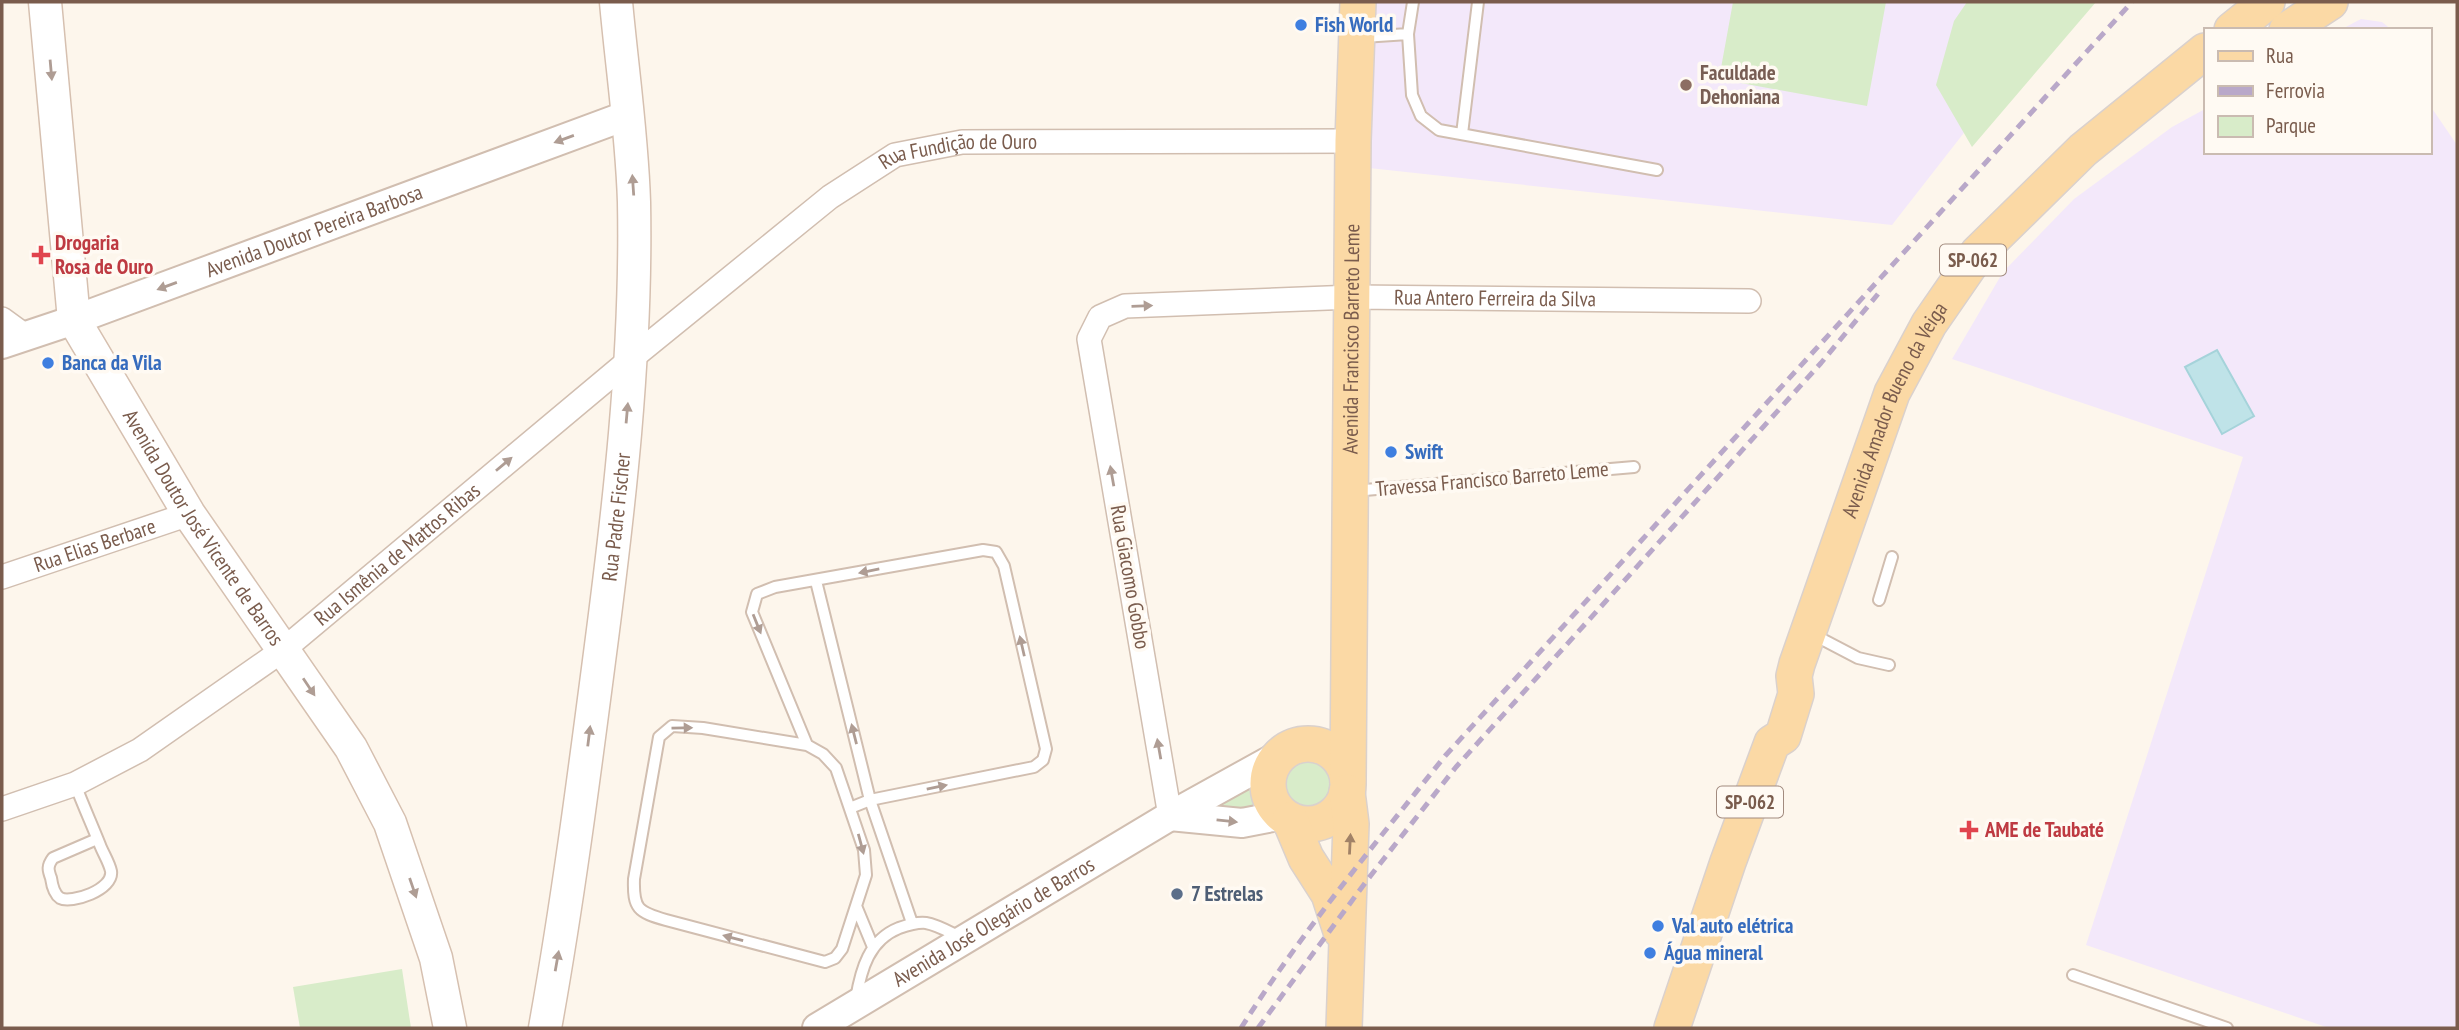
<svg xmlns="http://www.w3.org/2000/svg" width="2459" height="1030" font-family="'PT Sans Narrow',sans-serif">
<rect width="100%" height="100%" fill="#fdf6ec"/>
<path fill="#f3e8fa" d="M1375,2H2066L1892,225L1369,168Z
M2361,19L2382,22L2392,30H2340Z
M2429,104L2457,145V1028H2329L2086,945L2243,457L1952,359L2003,272L2074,199L2172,127L2205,109V152H2429Z"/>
<path fill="#d8ecc9" d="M1733,2H1886L1867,106L1719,79Z
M1967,2H2096L1972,147L1936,85L1954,21Z
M1282 787a26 26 0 1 1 52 0a26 26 0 1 1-52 0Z
M1262,773V796L1267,815L1205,811Z
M402,969L411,1028H300L293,987Z"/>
<path fill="#bfe3e8" stroke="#a5d3da" stroke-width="2" d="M2217,350L2254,416L2222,434L2185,367Z"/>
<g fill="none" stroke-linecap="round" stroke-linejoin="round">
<defs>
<path id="service" d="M1408,34L1413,2
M1363,37L1408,34L1412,95L1421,116L1439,130L1657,170
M1462,134L1478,2
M1353,491L1634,467
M816,581L870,800L912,923
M1879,600L1892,557
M1814,635L1858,658L1889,665
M807,745L703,728L672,726L659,737L634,879C633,909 638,912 666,920L825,962L835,958L842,949L866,875L864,850L836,768L823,754L807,745L752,612L757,594L775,587L983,550L996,552L1004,566L1046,749L1043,760L1034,767L870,800L850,808
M75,784C83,805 92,825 100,845C103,853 109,862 111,871C114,890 71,904 60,898C54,894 52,885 51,878C48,870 47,866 53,858L97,839
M856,906L873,947
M2073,975L2227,1028
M856,999C861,969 869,940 899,928C908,925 917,922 926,923C938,925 951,933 962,938"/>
<g id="minor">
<path d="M2,319L24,335"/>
<path id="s1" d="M2,577L189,514"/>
<path id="s2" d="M2,809L75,784L140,750L283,650L632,358L830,197L895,155L962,142L1353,141"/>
<path id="s3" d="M1170,816L1089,339L1100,317L1125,306L1353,297L1749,301"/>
</g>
<g id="tertiary">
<path id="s4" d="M2,344L74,320L628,115"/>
<path d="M1170,816L1242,823L1283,815"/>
<path id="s5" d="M817,1028L1170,816L1280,755"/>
</g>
<g id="secondary">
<path id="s6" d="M45,2L74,320L189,514L351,748L390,823L436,958L450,1028"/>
<path id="s7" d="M545,1028C567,906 583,784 599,661C619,509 637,356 634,202C632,135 622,68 616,2"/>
</g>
<g id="primary">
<path d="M2232,30L2267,2"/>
<path d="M2287,30L2330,2"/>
<circle cx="1308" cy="784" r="40"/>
<path id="s8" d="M1348,780L1353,141L1358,2"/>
<path d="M1290,820L1306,858L1329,894L1341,931"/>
<path d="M1344,1028L1351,824L1347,792"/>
<path id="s9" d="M1672,1028L1728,862L1772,743L1783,736L1796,694L1794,676L1797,664L1892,393L1929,324L1978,253L2083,150L2205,51"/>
</g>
</defs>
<use href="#service" stroke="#d1beb0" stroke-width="14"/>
<use href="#minor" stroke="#d1beb0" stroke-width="26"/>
<use href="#tertiary" stroke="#d1beb0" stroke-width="32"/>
<use href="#secondary" stroke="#d6c0b0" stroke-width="35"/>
<use href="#primary" stroke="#dad1cd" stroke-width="38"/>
<use href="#service" stroke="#fff" stroke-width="10"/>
<use href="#minor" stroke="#fff" stroke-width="23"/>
<use href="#tertiary" stroke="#fff" stroke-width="28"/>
<use href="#secondary" stroke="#fff" stroke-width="32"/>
<use href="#primary" stroke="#fbd9a5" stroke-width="35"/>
<path stroke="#b9a8c9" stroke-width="5" stroke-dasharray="10 7" stroke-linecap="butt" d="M1241,1028C1301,933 1374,845 1445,756L2132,2
M1258,1028L1368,879L1456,767L1821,363L1878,294"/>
</g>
<defs><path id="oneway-solid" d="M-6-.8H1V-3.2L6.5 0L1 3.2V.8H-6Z" transform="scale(1.75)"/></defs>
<g fill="#af9d94">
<use href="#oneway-solid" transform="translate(51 70) rotate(85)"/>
<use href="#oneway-solid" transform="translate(564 139) rotate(160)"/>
<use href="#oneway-solid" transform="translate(633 185) rotate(-94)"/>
<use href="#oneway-solid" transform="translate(167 286) rotate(160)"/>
<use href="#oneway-solid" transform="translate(1142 306) rotate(-2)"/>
<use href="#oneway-solid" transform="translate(627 413) rotate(-85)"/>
<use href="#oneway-solid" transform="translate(504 464) rotate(-40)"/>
<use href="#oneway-solid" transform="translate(1112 476) rotate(-100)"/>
<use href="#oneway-solid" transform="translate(869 571) rotate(169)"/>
<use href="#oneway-solid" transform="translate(757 624) rotate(68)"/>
<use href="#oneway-solid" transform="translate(1022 646) rotate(-103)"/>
<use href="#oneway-solid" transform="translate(309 687) rotate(56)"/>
<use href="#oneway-solid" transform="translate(682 728) rotate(-1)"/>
<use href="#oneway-solid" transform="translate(854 734) rotate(-104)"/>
<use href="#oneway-solid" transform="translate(589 736) rotate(-83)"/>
<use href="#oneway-solid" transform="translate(1159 749) rotate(-100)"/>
<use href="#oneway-solid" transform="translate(937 787) rotate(-12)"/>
<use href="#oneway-solid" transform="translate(1227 821) rotate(6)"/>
<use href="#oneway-solid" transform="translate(861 844) rotate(75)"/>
<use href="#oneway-solid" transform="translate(413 888) rotate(71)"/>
<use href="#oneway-solid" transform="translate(733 938) rotate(-165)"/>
<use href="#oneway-solid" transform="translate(557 961) rotate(-80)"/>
</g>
<use fill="#a18267" href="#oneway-solid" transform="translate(1350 844) rotate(-87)"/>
<g fill="#3f7fe0" stroke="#fffaf3" stroke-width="2.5">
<circle cx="1301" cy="25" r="7"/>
<circle cx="48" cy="363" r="7"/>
<circle cx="1391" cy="452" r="7"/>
<circle cx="1658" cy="926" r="7"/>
<circle cx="1650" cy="953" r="7"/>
</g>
<circle fill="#8d6e63" stroke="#fffaf3" stroke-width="2.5" cx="1686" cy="85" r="7"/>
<g fill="#e0444e" stroke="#fffaf3" stroke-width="2.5">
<path d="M37.5 244.5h7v7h7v7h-7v7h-7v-7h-7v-7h7z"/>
<path d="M1965.5 819.5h7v7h7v7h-7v7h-7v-7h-7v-7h7z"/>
</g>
<circle fill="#5c6f8a" stroke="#fffaf3" stroke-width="2.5" cx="1177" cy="894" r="7"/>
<g text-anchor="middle" stroke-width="7" stroke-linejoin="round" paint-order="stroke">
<g fill="#fffaf3" stroke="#a28b7f" stroke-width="2">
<rect x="1940" y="244.5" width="66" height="31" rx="5"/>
<rect x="1717" y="786.5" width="66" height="31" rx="5"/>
</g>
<g font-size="19" font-weight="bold" fill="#7a5c4d">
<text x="1973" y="267">SP-062</text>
<text x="1750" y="809">SP-062</text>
</g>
<g font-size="21" font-weight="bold" fill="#366cbe" stroke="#fffaf3" text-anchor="start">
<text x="1315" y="32">Fish World</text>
<text x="62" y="370">Banca da Vila</text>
<text x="1405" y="459">Swift</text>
<text x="1672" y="933">Val auto elétrica</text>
<text x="1664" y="960">Água mineral</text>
</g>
<g font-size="21" font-weight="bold" fill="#785e54" stroke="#fffaf3" text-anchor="start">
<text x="1700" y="80">Faculdade<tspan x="1700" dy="24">Dehoniana</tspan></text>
</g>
<g font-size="21" fill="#7a5c4d" stroke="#fffaf3">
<text dy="7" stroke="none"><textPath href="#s2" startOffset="1176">Rua Fundição de Ouro</textPath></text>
<text dy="7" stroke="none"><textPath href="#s4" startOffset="332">Avenida Doutor Pereira Barbosa</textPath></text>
<text dy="7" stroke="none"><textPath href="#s3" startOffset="906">Rua Antero Ferreira da Silva</textPath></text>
<text dy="7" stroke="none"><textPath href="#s8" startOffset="441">Avenida Francisco Barreto Leme</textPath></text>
<text dy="7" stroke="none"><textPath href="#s9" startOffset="662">Avenida Amador Bueno da Veiga</textPath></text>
<text transform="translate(1492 479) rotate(-5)" y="7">Travessa Francisco Barreto Leme</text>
<text dy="7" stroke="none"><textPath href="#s7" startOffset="516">Rua Padre Fischer</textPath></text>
<text dy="7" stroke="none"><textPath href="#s6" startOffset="564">Avenida Doutor José Vicente de Barros</textPath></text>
<text dy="7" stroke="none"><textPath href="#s1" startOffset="98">Rua Elias Berbare</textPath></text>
<text dy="7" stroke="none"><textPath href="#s2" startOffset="474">Rua Ismênia de Mattos Ribas</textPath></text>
<text transform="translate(1130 577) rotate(80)" y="7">Rua Giacomo Gobbo</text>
<text dy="7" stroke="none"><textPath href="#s5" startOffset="206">Avenida José Olegário de Barros</textPath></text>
</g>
<g font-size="21" font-weight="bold" fill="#be3a42" stroke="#fffaf3" text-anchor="start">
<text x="55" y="250">Drogaria<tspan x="55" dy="24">Rosa de Ouro</tspan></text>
<text x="1985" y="837">AME de Taubaté</text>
</g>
<g font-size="21" font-weight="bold" fill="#4e5e75" stroke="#fffaf3" text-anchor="start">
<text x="1191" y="901">7 Estrelas</text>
</g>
</g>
<rect width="2459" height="1030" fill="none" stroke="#7a5c4d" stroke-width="7"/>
<rect x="2204" y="28" width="228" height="126" fill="#fffaf3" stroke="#cabbb1" stroke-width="2"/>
<rect x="2218" y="51" width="35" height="10" fill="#fbd9a5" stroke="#cabbb1" stroke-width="2"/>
<text x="2266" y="63" font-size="21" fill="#7a5c4d">Rua</text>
<rect x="2218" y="86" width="35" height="10" fill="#b9a8c9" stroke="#cabbb1" stroke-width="2"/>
<text x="2266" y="98" font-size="21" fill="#7a5c4d">Ferrovia</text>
<rect x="2218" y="116" width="35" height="21" fill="#d8ecc9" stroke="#cabbb1" stroke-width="2"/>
<text x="2266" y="133" font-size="21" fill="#7a5c4d">Parque</text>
</svg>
